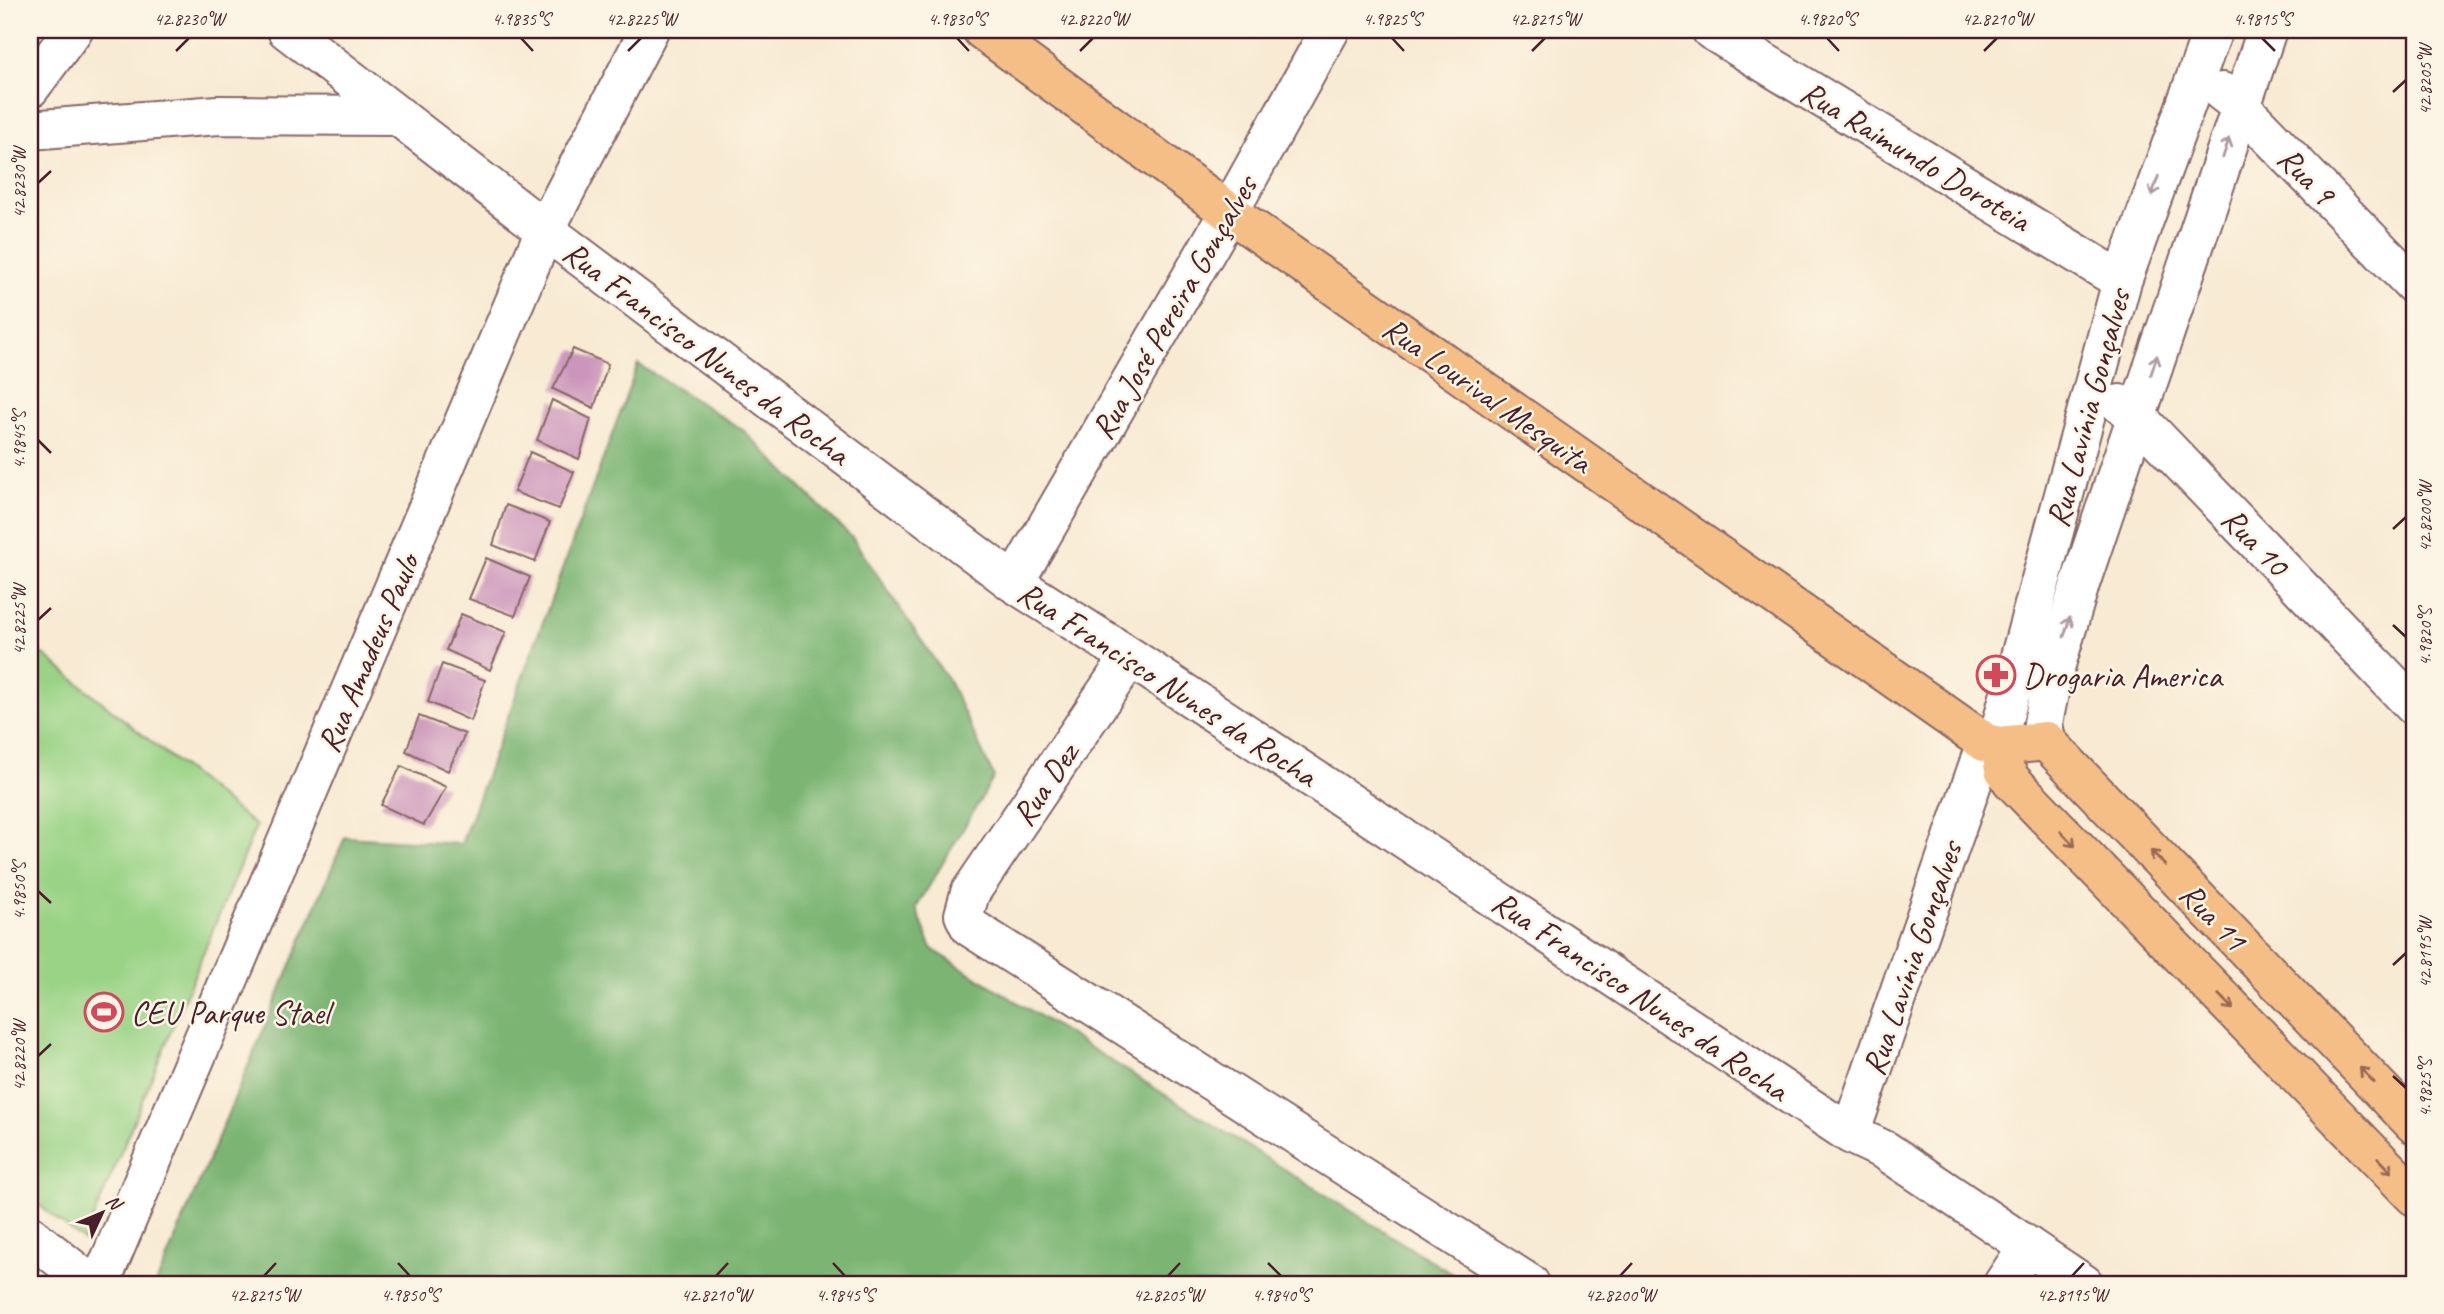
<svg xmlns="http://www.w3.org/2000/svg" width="2444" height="1314" font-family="Caveat,sans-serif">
<rect width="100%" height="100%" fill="#fcf5e5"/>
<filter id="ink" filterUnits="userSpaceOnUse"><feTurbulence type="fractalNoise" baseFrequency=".0143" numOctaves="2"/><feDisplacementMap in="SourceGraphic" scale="14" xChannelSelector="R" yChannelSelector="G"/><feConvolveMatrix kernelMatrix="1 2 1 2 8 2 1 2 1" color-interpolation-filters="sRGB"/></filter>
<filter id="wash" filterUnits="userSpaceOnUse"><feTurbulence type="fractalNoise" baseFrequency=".00686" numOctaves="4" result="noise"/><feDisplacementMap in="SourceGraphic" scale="28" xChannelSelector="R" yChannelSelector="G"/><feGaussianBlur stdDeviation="1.57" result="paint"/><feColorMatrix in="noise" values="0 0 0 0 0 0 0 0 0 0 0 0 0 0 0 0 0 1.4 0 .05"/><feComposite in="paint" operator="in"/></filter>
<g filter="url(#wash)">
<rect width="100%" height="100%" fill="#f8ead3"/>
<path fill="#9ad386" stroke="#727958" stroke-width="2" d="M30,644L256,826L84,1241L30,1198Z"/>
<path fill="#7bb573" stroke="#626a4f" stroke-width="2" d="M638,364L743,430L853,539L950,683L994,777L916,908L932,949L1468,1284H156L345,837L461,844Z"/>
<g id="blocks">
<path fill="#cc95bb" d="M573,349L608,364L594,408L553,389Z
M552,400L591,419L579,459L537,440Z
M530,452L574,472L559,509L514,492Z
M506,505L550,522L535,562L493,545Z
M486,558L530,577L515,616L469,599Z
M461,614L506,632L490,670L446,650Z
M442,664L485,680L471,721L428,702Z
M419,716L465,734L448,771L406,751Z
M401,766L446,787L424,825L381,805Z"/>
</g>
</g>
<g filter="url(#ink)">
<use href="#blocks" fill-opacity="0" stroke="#876666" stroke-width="2"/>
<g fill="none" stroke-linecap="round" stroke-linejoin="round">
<defs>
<path id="minor" d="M287,30L545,230L1014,583L1130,657L1850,1134L1886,1151L2084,1284
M1711,30L2122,281
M30,88L73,30
M2222,92L2240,106L2414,285
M30,130L218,115L399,116
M2120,404L2137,417L2414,706
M1014,583L1229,212L1330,30
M1130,657L970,893L964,915L970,927L1530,1284
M2046,741L2043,723L2052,678L2080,584L2267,30
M2000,746L2002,723L2122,281L2213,30
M1850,1134L1986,743
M30,1235L91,1284
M100,1284L545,230L649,30
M2003,1284L2028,1246"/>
<path id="major" d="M982,30L1229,212L1986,743L2000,746L2046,741L2414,1124
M2000,746L2004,769L2012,781L2414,1196"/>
</defs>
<use href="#minor" stroke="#876666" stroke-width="42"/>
<use href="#major" stroke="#876666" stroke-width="42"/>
<use href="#minor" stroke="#fff" stroke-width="38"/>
<use href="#major" stroke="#f6be87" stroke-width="38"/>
</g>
<defs><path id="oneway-shaft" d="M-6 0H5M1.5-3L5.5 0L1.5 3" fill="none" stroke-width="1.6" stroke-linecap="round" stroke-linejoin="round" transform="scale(1.75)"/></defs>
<g stroke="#ae9aa0">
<use href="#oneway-shaft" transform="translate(2226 148) rotate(-72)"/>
<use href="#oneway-shaft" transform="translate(2155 186) rotate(109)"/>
<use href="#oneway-shaft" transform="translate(2154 365) rotate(-72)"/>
<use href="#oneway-shaft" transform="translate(2067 627) rotate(-73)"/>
</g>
<g stroke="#976754">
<use href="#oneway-shaft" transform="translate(2068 839) rotate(46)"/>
<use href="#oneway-shaft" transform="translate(2158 858) rotate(-134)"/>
<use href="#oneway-shaft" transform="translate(2226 1002) rotate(46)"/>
<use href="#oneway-shaft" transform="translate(2367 1075) rotate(-134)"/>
<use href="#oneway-shaft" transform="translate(2385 1165) rotate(46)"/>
</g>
</g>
<path fill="none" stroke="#4a1f2b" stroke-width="2.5" d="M521,38L533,51M957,38L969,51M1392,38L1404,51M1827,38L1839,51M2262,38L2275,51M176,51L189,38M628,51L641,38M1080,51L1093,38M1532,51L1545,38M1984,51L1997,38M2393,92L2406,80M38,183L51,171M38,440L51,453M2393,529L2406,517M38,620L51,608M2393,625L2406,637M38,891L51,903M2393,965L2406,953M38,1056L51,1044M2393,1076L2406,1088M398,1263L410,1276M833,1263L845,1276M1268,1263L1281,1276M264,1276L276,1263M716,1276L728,1263M1168,1276L1180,1263M1620,1276L1632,1263M2072,1276L2084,1263"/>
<defs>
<symbol id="pharmacy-ring" viewBox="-11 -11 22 22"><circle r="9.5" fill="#fcf5e5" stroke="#d1495b" stroke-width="1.5"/><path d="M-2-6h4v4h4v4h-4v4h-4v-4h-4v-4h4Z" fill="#d1495b"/></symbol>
<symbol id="stadium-ring" viewBox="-11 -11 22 22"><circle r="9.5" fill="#fcf5e5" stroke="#d1495b" stroke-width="1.5"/><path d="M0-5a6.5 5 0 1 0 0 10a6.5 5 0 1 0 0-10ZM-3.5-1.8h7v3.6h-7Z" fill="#d1495b"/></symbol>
</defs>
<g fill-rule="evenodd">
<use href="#pharmacy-ring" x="1974" y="653" width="44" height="44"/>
<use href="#stadium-ring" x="82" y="990" width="44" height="44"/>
</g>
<g text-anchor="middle" stroke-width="5" stroke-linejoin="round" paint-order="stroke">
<g font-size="33" fill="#4a1f2b" stroke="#fcf5e5">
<text transform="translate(1916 155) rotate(31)" y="12">Rua Raimundo Doroteia</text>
<text transform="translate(2307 175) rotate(46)" y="12">Rua 9</text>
<text transform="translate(1173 307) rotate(-60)" y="12">Rua José Pereira Gonçalves</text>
<text transform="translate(707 352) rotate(37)" y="12">Rua Francisco Nunes da Rocha</text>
<text transform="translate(1488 394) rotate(35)" y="12">Rua Lourival Mesquita</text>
<text transform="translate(2087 408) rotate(-75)" y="12">Rua Lavínia Gonçalves</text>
<text transform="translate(2256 541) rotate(46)" y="12">Rua 10</text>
<text transform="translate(367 653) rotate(-67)" y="12">Rua Amadeus Paulo</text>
<text transform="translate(1168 683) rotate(33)" y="12">Rua Francisco Nunes da Rocha</text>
<text transform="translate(1044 784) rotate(-56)" y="12">Rua Dez</text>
<text transform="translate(2214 916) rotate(46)" y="12">Rua 11</text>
<text transform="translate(1911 958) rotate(-71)" y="12">Rua Lavínia Gonçalves</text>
<text transform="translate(1641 995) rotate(34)" y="12">Rua Francisco Nunes da Rocha</text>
</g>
<g font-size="33" fill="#4a1f2b" stroke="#fcf5e5" text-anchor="start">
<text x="2023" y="687">Drogaria America</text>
<text x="131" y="1024">CEU Parque Stael</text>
</g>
</g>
<rect width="2444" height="1314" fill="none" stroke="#fcf5e5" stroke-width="77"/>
<g transform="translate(102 1213) rotate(46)" stroke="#fcf5e5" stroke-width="5" paint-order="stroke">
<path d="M0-5L12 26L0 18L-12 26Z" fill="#4a1f2b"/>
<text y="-10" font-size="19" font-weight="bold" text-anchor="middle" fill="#4a1f2b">N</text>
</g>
<rect x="38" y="38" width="2368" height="1238" fill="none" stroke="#4a1f2b" stroke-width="2.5"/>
<g font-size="18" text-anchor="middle" fill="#4a1f2b">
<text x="189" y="25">42.8230°W</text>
<text x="521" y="25">4.9835°S</text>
<text x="641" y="25">42.8225°W</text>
<text x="957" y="25">4.9830°S</text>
<text x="1093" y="25">42.8220°W</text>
<text x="1392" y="25">4.9825°S</text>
<text x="1545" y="25">42.8215°W</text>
<text x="1827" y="25">4.9820°S</text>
<text x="1997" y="25">42.8210°W</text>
<text x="2262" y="25">4.9815°S</text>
<text transform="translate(2425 80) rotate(-90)" y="6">42.8205°W</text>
<text transform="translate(19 183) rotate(-90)" y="6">42.8230°W</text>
<text transform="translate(19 440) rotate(-90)" y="6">4.9845°S</text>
<text transform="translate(2425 517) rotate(-90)" y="6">42.8200°W</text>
<text transform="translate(19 620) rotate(-90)" y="6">42.8225°W</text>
<text transform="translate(2425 637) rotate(-90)" y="6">4.9820°S</text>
<text transform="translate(19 891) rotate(-90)" y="6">4.9850°S</text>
<text transform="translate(2425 953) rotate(-90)" y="6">42.8195°W</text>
<text transform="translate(19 1056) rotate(-90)" y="6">42.8220°W</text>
<text transform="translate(2425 1088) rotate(-90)" y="6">4.9825°S</text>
<text x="264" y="1301">42.8215°W</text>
<text x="410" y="1301">4.9850°S</text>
<text x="716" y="1301">42.8210°W</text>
<text x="845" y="1301">4.9845°S</text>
<text x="1168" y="1301">42.8205°W</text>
<text x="1281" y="1301">4.9840°S</text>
<text x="1620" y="1301">42.8200°W</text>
<text x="2072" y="1301">42.8195°W</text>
</g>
</svg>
